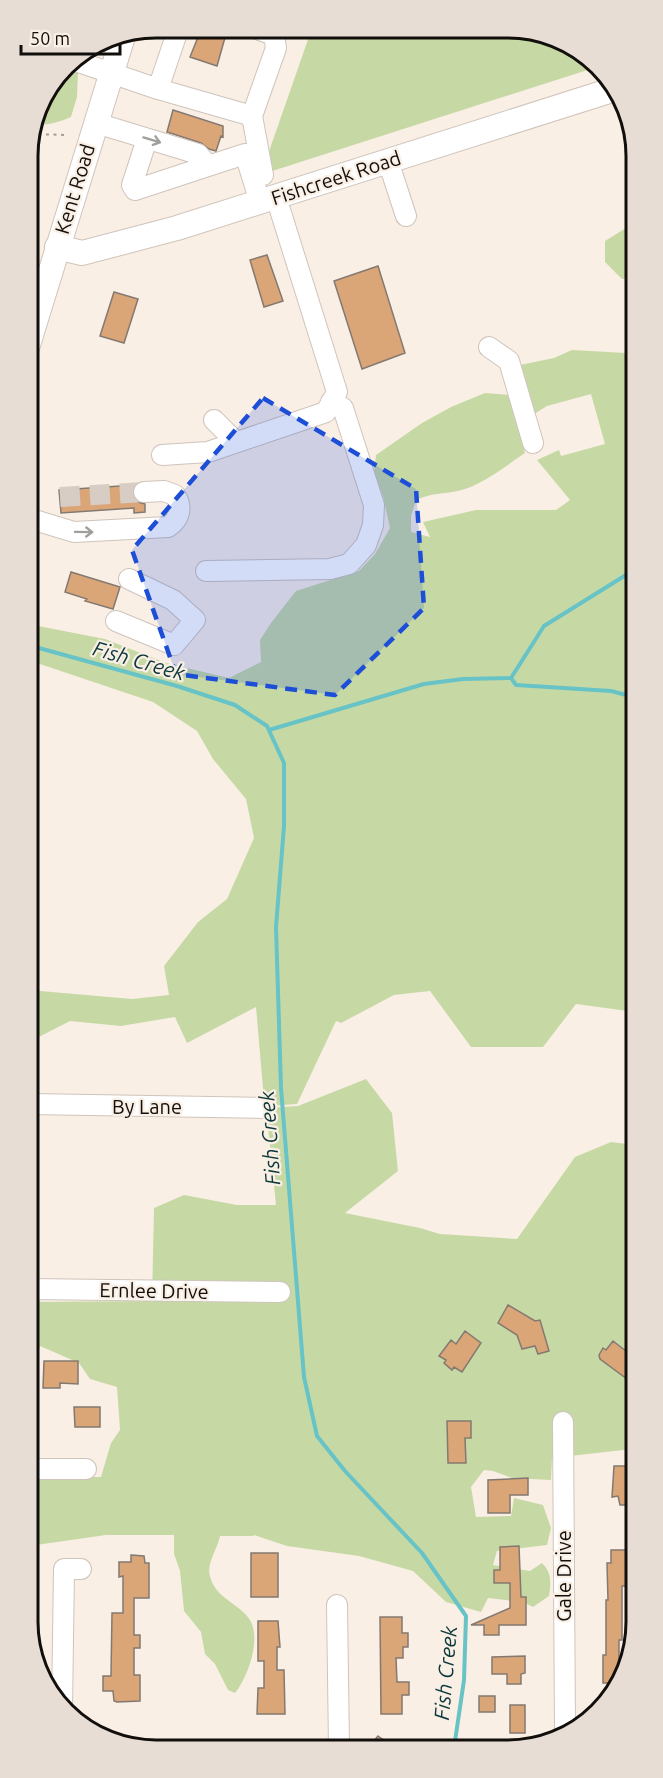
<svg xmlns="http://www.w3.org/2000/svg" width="663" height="1778" font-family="Ubuntu,sans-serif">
<rect width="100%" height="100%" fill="#faefe5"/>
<path fill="#c6d9a5" d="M312,28L533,30L600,66L263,174L266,160Z
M65,66L78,73L77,97L71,117C59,122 46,127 34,123L40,98Z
M634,223V279H622L605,262V241Z
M572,350L626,353L634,350V380L626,384L634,413L635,1012L576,1004L543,1047H471L430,991L394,995L341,1023L336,1021L297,1104L267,1106L264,1100L256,1007L187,1043L175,1017L121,1026L70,1021L29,1042V990L132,999L169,995L164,966L198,922L227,899L254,838L246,799L213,759L197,731L153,702L28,660V624L105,639L166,663L229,678L261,662L260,640L271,623L296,591L359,571L375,554L390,528L383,496L374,474L376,455L422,423L451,407L485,393L510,395L525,453C504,467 483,485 458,491C443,494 432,493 416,500L411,516V532L430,537L423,522L476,510H556L570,500L537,460L559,450L561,456L605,444L591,394L547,406L531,416L515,366L554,358Z
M366,1079L392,1113L398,1171L345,1213L420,1228L440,1234L517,1239L575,1157L611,1142L635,1145V1463L632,1449L552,1458L551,1480L512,1478L493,1471L484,1470L471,1487L476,1517L511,1516L514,1498L543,1505L551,1528L547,1545L497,1551L493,1565L530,1571L542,1563C552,1573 551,1583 549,1596L533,1607L523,1602L488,1598L481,1612L446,1602L413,1571L359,1556L287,1546L254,1535L253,1536H220C218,1548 206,1564 210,1576C215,1597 234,1601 247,1616C264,1634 248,1677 235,1693L228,1690L215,1664L205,1654L201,1632L184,1611L180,1571L174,1554V1535H106L29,1546V1477H101L111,1443L120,1430L117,1387L90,1379L79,1363L40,1346L36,1364L29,1371V1302L152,1301L154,1208L184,1195L237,1205H276L266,1108L298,1106Z"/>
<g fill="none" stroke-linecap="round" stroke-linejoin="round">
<path stroke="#67c3c6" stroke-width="4" d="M28,645L177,686L235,705L267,726L284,763V826L276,927L281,1088L304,1377L317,1436L345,1471L422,1553L466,1616L464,1680L454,1748
M511,678L544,626L634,570
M269,730L424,684L463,679L511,678L516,685L611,691L634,697"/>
</g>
<path fill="#daa577" stroke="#847971" stroke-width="1.5" d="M202,27H216L215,31L226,34L217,66L190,57Z
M173,110L223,126V137L221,136L216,151L209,149L201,143L167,132Z
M267,255L283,301L264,307L250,260Z
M378,266L405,353L362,369L334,281Z
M114,292L138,299L124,343L100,336Z
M135,485L132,492L134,498L138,502L145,504V512L134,513V508L61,513L59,490Z
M71,572L120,587L113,609L85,601L87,599L65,592Z
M508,1305L535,1321L540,1320L549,1351L538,1354L535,1346L522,1349L517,1335L498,1323Z
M465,1331L481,1343L462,1372L454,1367L452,1370L444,1363L446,1360L439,1356L451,1340L456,1344Z
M613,1341L635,1358V1367L627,1379L600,1359L599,1355L603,1348L606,1350Z
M44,1361H78V1384L60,1383V1388H43Z
M74,1407H100V1427H75Z
M447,1421H471V1438H465L466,1463H448Z
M614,1466H631V1484H636V1505H620L618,1496L612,1497Z
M528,1478V1495H510V1513H488V1480Z
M519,1546L521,1597H526V1625H499V1635H484V1625H471L510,1608V1583H494V1570H500V1547Z
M611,1550H630L633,1586H622V1640H619V1671L614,1683H603V1655H606V1600H608L607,1563H611Z
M251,1553H278V1597H251Z
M131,1555L144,1556L145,1563H149V1598H134V1635H140V1648H134V1675H140V1701L117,1702L114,1701L113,1691H103V1676H111L112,1613H123V1576L119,1577V1562H131Z
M380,1617H402V1633H408V1647H403V1658H396L397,1682H409V1695H402V1714H381Z
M258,1621H278L280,1647H277V1670H284L285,1714H257L258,1688H264V1661H258Z
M525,1656V1673L521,1674V1684H507V1674H492V1657Z
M479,1696H495V1712H479Z
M510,1705H525V1733H510Z
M378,1736L395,1748H368Z"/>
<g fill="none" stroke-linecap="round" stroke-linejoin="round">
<path stroke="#d7cdc4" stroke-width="20" stroke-dasharray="20 10" stroke-linecap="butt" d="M60,497L144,492"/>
<defs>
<path id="minor" d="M70,59L158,89L252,116L276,48L274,35L254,28
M158,89L179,27
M252,116L263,175
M96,123L198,154L208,166L135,190L132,185L147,139
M388,161L406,216
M208,166L245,154L260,202
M489,347L509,361L533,443
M214,420L236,442
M162,455L208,452L326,412L337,392L276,197
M28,518L74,532L168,527C180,519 183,507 175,495L164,491L144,492
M206,571L330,569L349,564L366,545L373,525L374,505L343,408L331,402
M116,621L174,645L195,620L173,600L129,579
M29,1104L266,1108
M29,1289L280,1292
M563,1422L565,1730
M29,1469H86
M337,1605L339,1748
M62,1709L64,1569H81"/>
<path id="major" d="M57,247L82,253L177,228L612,90
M28,345L124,33"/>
</defs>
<use href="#minor" stroke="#cfc4bb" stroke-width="22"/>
<use href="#major" stroke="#cfc4bb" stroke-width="26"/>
<path stroke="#a49c94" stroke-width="2" stroke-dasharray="3 4.5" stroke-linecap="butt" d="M31,134L68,135"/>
<use href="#minor" stroke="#fff" stroke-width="20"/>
<use href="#major" stroke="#fff" stroke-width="24"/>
</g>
<defs><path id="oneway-shaft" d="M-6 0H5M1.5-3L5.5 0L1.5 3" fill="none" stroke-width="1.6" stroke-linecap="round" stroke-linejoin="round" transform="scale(1.5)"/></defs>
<g stroke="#a09f9d">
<use href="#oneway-shaft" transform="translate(152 140) rotate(17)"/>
<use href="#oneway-shaft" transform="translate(84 532) rotate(1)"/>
</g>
<path fill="#1d4ed8" fill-opacity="0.2" stroke="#1d4ed8" stroke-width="4.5" stroke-dasharray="12 8" stroke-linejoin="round" d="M263,398L416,489L424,608L335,695L176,674L132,550Z"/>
<g text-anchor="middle" stroke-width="4.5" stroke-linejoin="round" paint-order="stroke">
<g font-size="20" fill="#110e0b" stroke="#faefe5">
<text transform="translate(336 178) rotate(-18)" y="7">Fishcreek Road</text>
<text transform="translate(75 189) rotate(-73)" y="7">Kent Road</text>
<text x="147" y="1114">By Lane</text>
<text transform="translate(154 1291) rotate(1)" y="7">Ernlee Drive</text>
<text transform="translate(564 1576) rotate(-90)" y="7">Gale Drive</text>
</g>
<g font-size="21" font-style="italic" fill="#0b383a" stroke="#faefe5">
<text transform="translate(139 661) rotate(16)" y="7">Fish Creek</text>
<text transform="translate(270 1138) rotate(-94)" y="7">Fish Creek</text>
<text transform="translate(446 1673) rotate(-85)" y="7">Fish Creek</text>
</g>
</g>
<path d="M0 0H663V1778H0ZM156 38H508A118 118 0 0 1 626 156V1622A118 118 0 0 1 508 1740H156A118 118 0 0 1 38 1622V156A118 118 0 0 1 156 38Z" fill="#e7ddd4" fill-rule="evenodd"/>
<path fill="none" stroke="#110e0b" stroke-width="3" d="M156 38H508A118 118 0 0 1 626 156V1622A118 118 0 0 1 508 1740H156A118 118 0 0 1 38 1622V156A118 118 0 0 1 156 38Z"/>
<path d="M21 45v9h99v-9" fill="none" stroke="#110e0b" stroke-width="3"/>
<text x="30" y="45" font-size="18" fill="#110e0b" stroke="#faefe5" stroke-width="4.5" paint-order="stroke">50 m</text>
</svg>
